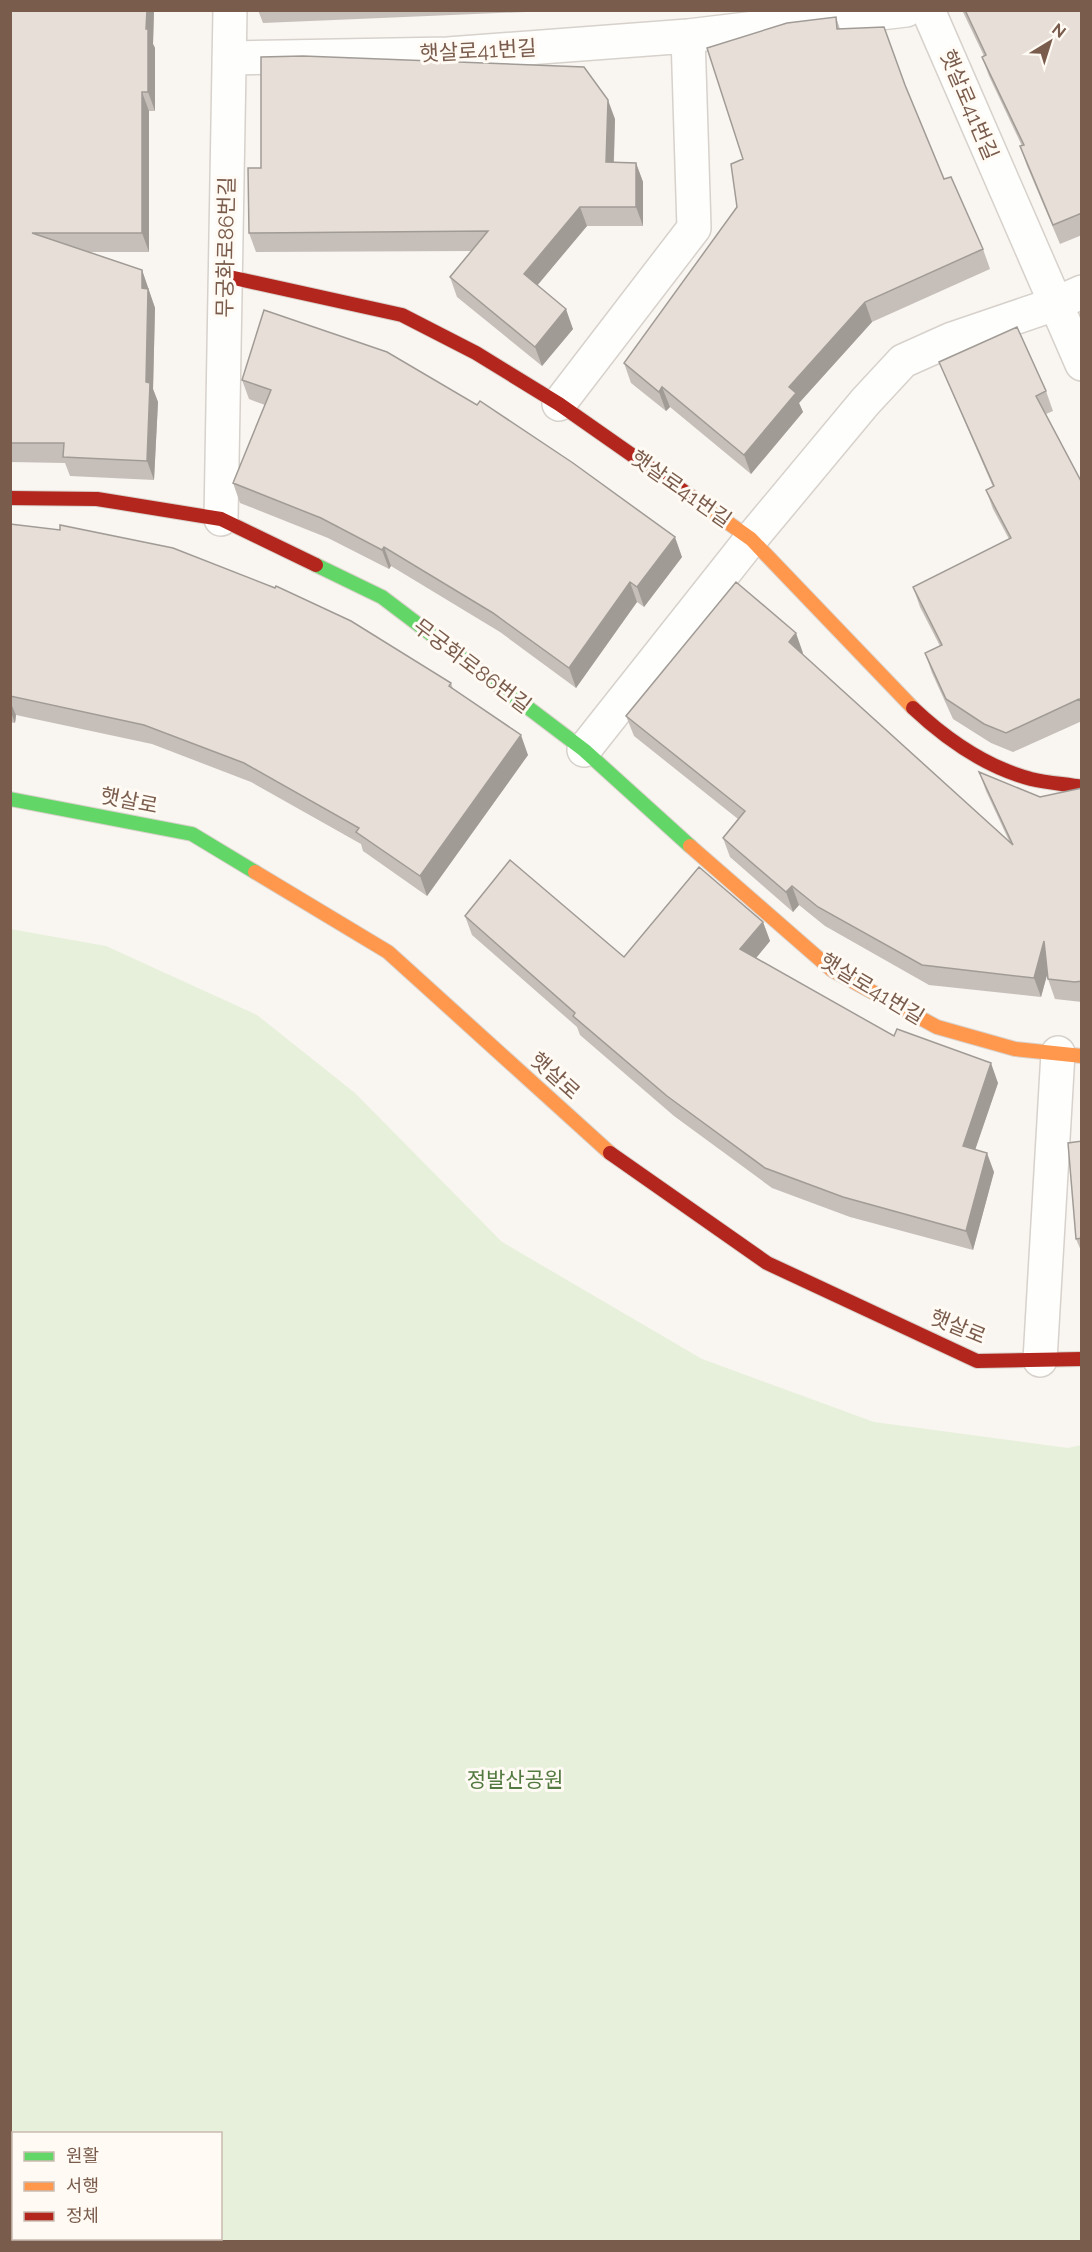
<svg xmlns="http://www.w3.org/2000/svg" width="1092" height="2252" font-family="Raleway,'Noto Sans KR',sans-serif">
<rect width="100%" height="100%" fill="#f9f5f0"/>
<path fill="#e7f0db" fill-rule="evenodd" d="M10,929L106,946L257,1015L355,1093L502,1242L702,1359L874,1422L1068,1448L1081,1445V2241H11ZM14,2134H220V2238H14Z"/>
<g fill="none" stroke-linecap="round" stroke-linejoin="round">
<defs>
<path id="street" d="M928,10L1082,364
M229,58L448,54L688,36L906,10
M559,404L694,228L688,36
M221,519L230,10
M584,750L751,539L865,402L903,361L952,339L1055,304L1082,292
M1040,1360L1058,1053"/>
<path id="fast" d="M316,565L382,597L584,750L690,846
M10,799L192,834L255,872"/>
<path id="slow" d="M689,495L751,539L913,708
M690,846L832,970L937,1027L1015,1049L1082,1056
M255,872L388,952L610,1153"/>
<path id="jam" d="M225,276L402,315L476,353L559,404L689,495
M10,498L97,499L221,519L316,565
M913,708C947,740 986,767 1031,779C1048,783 1065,784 1082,787
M610,1153L767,1263L977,1361L1082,1359"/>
</defs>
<use href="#street" stroke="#d7d1cb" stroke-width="36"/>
<use href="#fast" stroke="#d9d2cb" stroke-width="16"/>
<use href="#slow" stroke="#d9d2cb" stroke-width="16"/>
<use href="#jam" stroke="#d9d2cb" stroke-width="16"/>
<use href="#street" stroke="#fefefd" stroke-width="33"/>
<use href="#fast" stroke="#63d668" stroke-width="14"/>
<use href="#slow" stroke="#ff974d" stroke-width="14"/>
<use href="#jam" stroke="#b3261e" stroke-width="14"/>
</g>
<path fill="#c6bfb9" d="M10,10H154L153,44L155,48V111H149V252H90L142,270L155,308L153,389L158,402L154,480L70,476L65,463L10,462Z
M258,10H572L263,23Z
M962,10H1082V235L1060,244L1027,166L1020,146H1022L989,76L982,57L984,56Z
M836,17L840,29L906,87L944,179L983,249L990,269L872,322L799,403L803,412L751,474L670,407L666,411L631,383L624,363L737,207L743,159Z
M615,119L614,162L636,163L643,182V226H587L537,285L573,329L542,366L457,297L450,277L472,251L256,252L249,233Z
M264,310L682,557L644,607L637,602L576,688L500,632L391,566L389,569L328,538L240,503L233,483L265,405L249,399L242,380Z
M939,362L1046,391L1053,411L1046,414L1082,483V721L1013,752L991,743L953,719L932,673L925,653L940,646L920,607L913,587L1009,539L993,509L986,490L993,487L947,381Z
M10,524L451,683L453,689L528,755L427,896L363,851L361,844L251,782L152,744L16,715L15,723L10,722Z
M803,653L802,654L1010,843L986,791L979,772L1040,797L1082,788V1002L1055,999L1048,979L1047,974L1041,997L929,985L825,926L799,905L793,912L730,857L723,838L738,819L634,736L626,716Z
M465,916L624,957L763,922L770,941L756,958L894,1036L998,1083L975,1149L994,1172L973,1250L850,1217L772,1188L674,1116L580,1035L577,1027L472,935Z
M1082,1141V1253L1076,1239Z"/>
<path fill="#a19b96" d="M147,10H154L153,44L155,48V111L148,92L146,29Z
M142,92L149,111V252L142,233Z
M608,100L615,119L613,182L606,162Z
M636,163L643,182V226L636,207Z
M580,207L587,226L531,293L524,274Z
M142,270L155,308L153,389L158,402L154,480L147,461L146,382L142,288Z
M865,302L872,322L799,403L803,412L751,474L744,455L789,387Z
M566,309L573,329L542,366L535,347Z
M662,387L670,407L666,411L659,392Z
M675,537L682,557L644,607L637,587Z
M384,547L391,566L389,569L382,550Z
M630,582L637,602L576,688L569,668Z
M796,633L803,653L796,661L789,642Z
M10,701L16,715L15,723L10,710Z
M521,735L528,755L427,896L420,876Z
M792,886L799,905L793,912L786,892Z
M763,922L770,941L747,969L740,949Z
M1044,941L1051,961L1041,997L1034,978Z
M991,1063L998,1083L970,1165L963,1146Z
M987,1153L994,1172L973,1250L966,1231Z"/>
<path fill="#e6ded7" stroke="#a19b96" stroke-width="1.5" d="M10,10H147L146,29H148V92H142V233H32L142,270V288L148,289L146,382L150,383L147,461L63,457L64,443H10Z
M965,10H1082V213L1053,225L1020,146L1024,145L982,57L986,55Z
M836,17L837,29L884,27L905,85L944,179L951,177L983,249L865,302L789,387L796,393L744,455L662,387L659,392L624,363L737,207L731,164L743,159L707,48L787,23Z
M303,56L584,67L608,100L606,162L636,163V207H580L524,274L566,309L535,347L450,277L488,231L249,233L248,168H261V57Z
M264,310L387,352L477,405L480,401L573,463L675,537L637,587L630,582L569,668L493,613L384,547L382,550L321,518L233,483L271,390L242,380Z
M1017,327L1046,391L1036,396L1082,483V703L1079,699L1006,733L984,724L946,699L925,653L942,645L913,587L1011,538L986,490L994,486L939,362Z
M10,524L60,530V525L173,548L275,588L276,586L351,621L451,683L449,686L521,735L420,876L356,832L359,828L244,763L144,725L10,696Z
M736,582L796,633L789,642L1013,845L979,772L1040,797L1082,788V981L1075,982L1048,979L1044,941L1034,978L922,965L818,907L792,886L786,892L723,838L745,811L626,716Z
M510,860L624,957L699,867L763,922L740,949L894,1036L897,1029L991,1063L963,1146L987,1153L966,1231L843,1197L765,1168L667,1096L573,1016L575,1013L465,916Z
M1082,1141V1238L1076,1239L1068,1143Z"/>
<g text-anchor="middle" stroke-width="6" stroke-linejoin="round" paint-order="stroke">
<g font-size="21" fill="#7a5c4d" stroke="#fffaf3">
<text transform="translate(478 51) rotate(-3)" y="7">햇살로41번길</text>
<text transform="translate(969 105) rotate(67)" y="7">햇살로41번길</text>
<text transform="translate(226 247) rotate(-89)" y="7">무궁화로86번길</text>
<text transform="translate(681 489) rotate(35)" y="7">햇살로41번길</text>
<text transform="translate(472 666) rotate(37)" y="7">무궁화로86번길</text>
<text transform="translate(129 801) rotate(11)" y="7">햇살로</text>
<text transform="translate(872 989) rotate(31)" y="7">햇살로41번길</text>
<text transform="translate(555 1076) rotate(42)" y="7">햇살로</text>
<text transform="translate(958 1327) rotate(22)" y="7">햇살로</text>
</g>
<g font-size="21" fill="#537a41" stroke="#fffaf3">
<text x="515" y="1787">정발산공원</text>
</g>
</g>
<rect width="1092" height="2252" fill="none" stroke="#7a5c4d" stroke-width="24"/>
<rect x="12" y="2132" width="210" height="108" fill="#fffaf3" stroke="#cabbb1" stroke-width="1.5"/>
<rect x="24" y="2152" width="30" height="9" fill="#63d668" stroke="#cabbb1" stroke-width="1.5"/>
<text x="66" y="2162" font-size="18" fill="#7a5c4d">원활</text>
<rect x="24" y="2182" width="30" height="9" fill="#ff974d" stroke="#cabbb1" stroke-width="1.5"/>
<text x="66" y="2192" font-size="18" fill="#7a5c4d">서행</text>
<rect x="24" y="2212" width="30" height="9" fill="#b3261e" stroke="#cabbb1" stroke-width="1.5"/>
<text x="66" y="2222" font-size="18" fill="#7a5c4d">정체</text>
<g transform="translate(1050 42) rotate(38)" stroke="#fffaf3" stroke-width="4.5" paint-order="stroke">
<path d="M0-4.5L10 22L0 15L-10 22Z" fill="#7a5c4d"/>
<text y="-9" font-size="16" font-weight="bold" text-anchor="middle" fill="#7a5c4d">N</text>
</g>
</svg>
